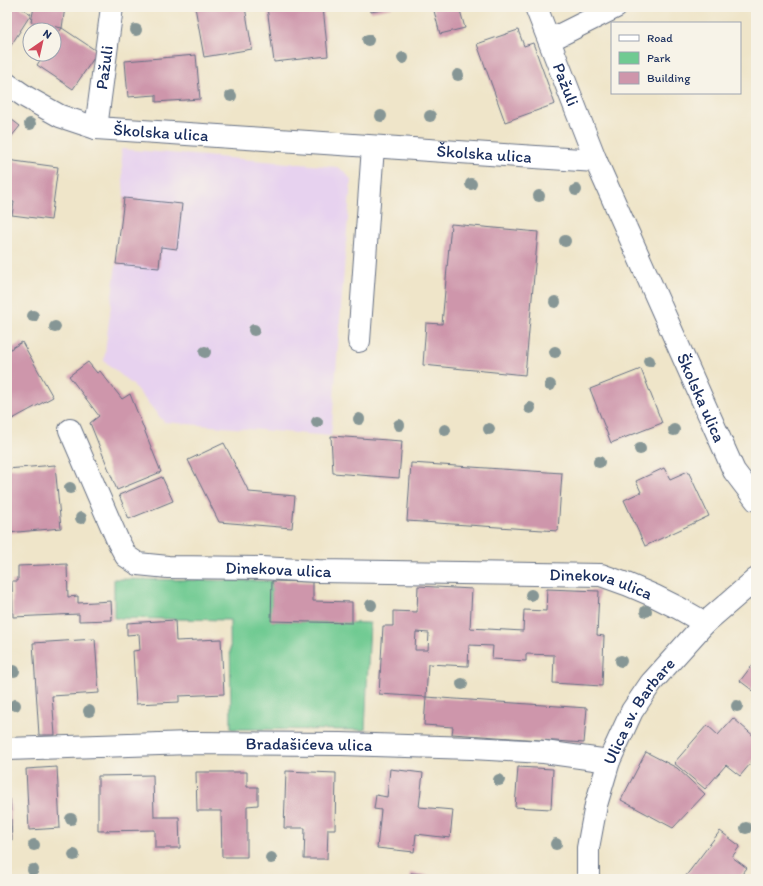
<svg xmlns="http://www.w3.org/2000/svg" width="763" height="886" font-family="Itim,sans-serif">
<rect width="100%" height="100%" fill="#f7f3e8"/>
<filter id="ink" filterUnits="userSpaceOnUse"><feTurbulence type="fractalNoise" baseFrequency=".025" numOctaves="2"/><feDisplacementMap in="SourceGraphic" scale="8" xChannelSelector="R" yChannelSelector="G"/><feConvolveMatrix kernelMatrix="1 2 1 2 8 2 1 2 1" color-interpolation-filters="sRGB"/></filter>
<filter id="wash" filterUnits="userSpaceOnUse"><feTurbulence type="fractalNoise" baseFrequency=".012" numOctaves="4" result="noise"/><feDisplacementMap in="SourceGraphic" scale="16" xChannelSelector="R" yChannelSelector="G"/><feGaussianBlur stdDeviation="0.9" result="paint"/><feColorMatrix in="noise" values="0 0 0 0 0 0 0 0 0 0 0 0 0 0 0 0 0 1.4 0 .05"/><feComposite in="paint" operator="in"/></filter>
<g filter="url(#wash)">
<rect width="100%" height="100%" fill="#efe5c9"/>
<path fill="#e7d2ef" d="M121,149L337,167L345,172L351,180L331,436L164,422L133,385L104,361L124,198Z"/>
<path fill="#70ca92" stroke="#467c78" d="M114,579L272,581V621L370,623L365,730L231,729L230,620L114,618Z"/>
<g id="blocks">
<path fill="#ce96ab" fill-rule="evenodd" d="M7,7H19L31,14L8,50Z
M34,7H65L62,28L31,22Z
M195,7H245L252,49L204,57Z
M267,7H323L328,56L274,62Z
M370,7H392V8L371,12Z
M433,7H459L465,28L440,34Z
M62,28L98,52L73,89L37,65L44,54H54V39Z
M518,30L524,46L533,43L555,104L505,122L477,44Z
M196,55L200,99L156,102V95L128,97L125,61Z
M7,116L20,126L7,142Z
M7,160L58,167L51,220L12,215L14,202L7,201Z
M124,198L182,204L177,249L161,247L159,268L116,264Z
M451,224L538,232L525,375L423,365L426,323L442,324Z
M22,342L53,397L7,422V351Z
M88,362L97,373L100,371L122,399L130,394L161,472L117,490L90,423L99,416L69,376Z
M641,369L662,423L611,443L590,389Z
M331,436L402,441L399,478L333,473Z
M224,443L249,492L295,496L292,528L219,522L188,460Z
M411,463L562,473L558,531L407,521Z
M55,465L61,528L7,533V469Z
M664,468L670,479L688,471L709,516L645,546L624,500L641,492L636,481Z
M162,477L173,501L129,519L119,495Z
M67,564L68,597L78,596V603L111,601L112,620L79,621V614L13,617L12,581H18V566Z
M272,581L313,582V601L352,602V623L271,621Z
M418,586L472,589L470,628L523,631L524,610L546,611L547,589L599,591L597,635L604,636L602,686L553,683L554,655L526,654V661L492,659L493,646L469,645L468,666L428,664L426,697L379,694L383,626H393V611L417,612ZM416,632L429,633L428,650H415Z
M175,620L176,641L221,639L224,694L179,696V702L136,704L133,651L140,650L139,634L127,635V623Z
M95,639L99,693L52,696L55,735H39L33,643Z
M756,660V693L740,681Z
M426,697L587,708L584,743L452,734L453,727L424,725Z
M733,718L756,738V757L740,776L726,765L705,789L674,763L707,725L718,735Z
M646,752L677,768L705,794L673,828L621,800Z
M57,767L60,828L29,830L26,769Z
M518,767L553,769L551,809L515,807Z
M390,769L423,773L419,807L453,810L450,838L416,834L414,852L377,848L381,810L374,809L376,795L387,797Z
M286,771L336,773L335,829H328L327,859H304L305,828H284Z
M196,772H247V787H258V805L247,806V857H222L221,811H197Z
M153,775L154,817H179L180,848H155V830L98,831V776Z
M7,799H10L12,840H7Z
M720,831L740,846L732,857L747,868L738,879H688L685,877Z
M411,873L450,878V879H410Z"/>
</g>
</g>
<g filter="url(#ink)">
<use href="#blocks" fill-opacity="0" stroke="#656f83" stroke-width="1"/>
<g fill="none" stroke-linecap="round" stroke-linejoin="round">
<defs>
<g id="minor">
<path id="s1" d="M536,7L596,161"/>
<path d="M550,40L616,7"/>
<path id="s2" d="M7,84L26,97L60,116L96,128L596,161L734,471L756,500"/>
<path id="s3" d="M96,128L112,7"/>
<path d="M359,341L373,147"/>
<path id="s4" d="M70,430L118,541L126,556L138,564L168,567L261,568L318,571L601,575C638,587 672,603 705,623"/>
<path id="s5" d="M7,749L190,743L341,744L472,748L544,752L609,761"/>
<path id="s6" d="M588,879V848L596,805L609,761L632,711L651,683L705,623L756,579"/>
</g>
</defs>
<use href="#minor" stroke="#656f83" stroke-width="24"/>
<use href="#minor" stroke="#fff" stroke-width="22"/>
</g>
<g fill="#869695">
<circle cx="136" cy="30" r="6"/>
<circle cx="368" cy="40" r="6"/>
<circle cx="403" cy="58" r="6"/>
<circle cx="458" cy="75" r="6"/>
<circle cx="231" cy="96" r="6"/>
<circle cx="381" cy="116" r="6"/>
<circle cx="430" cy="116" r="6"/>
<circle cx="30" cy="124" r="6"/>
<circle cx="471" cy="184" r="6"/>
<circle cx="576" cy="190" r="6"/>
<circle cx="539" cy="196" r="6"/>
<circle cx="565" cy="241" r="6"/>
<circle cx="555" cy="302" r="6"/>
<circle cx="33" cy="316" r="6"/>
<circle cx="55" cy="327" r="6"/>
<circle cx="254" cy="330" r="6"/>
<circle cx="205" cy="352" r="6"/>
<circle cx="555" cy="352" r="6"/>
<circle cx="649" cy="361" r="6"/>
<circle cx="550" cy="385" r="6"/>
<circle cx="530" cy="408" r="6"/>
<circle cx="359" cy="419" r="6"/>
<circle cx="317" cy="422" r="6"/>
<circle cx="399" cy="425" r="6"/>
<circle cx="489" cy="429" r="6"/>
<circle cx="445" cy="430" r="6"/>
<circle cx="674" cy="430" r="6"/>
<circle cx="640" cy="449" r="6"/>
<circle cx="599" cy="462" r="6"/>
<circle cx="70" cy="488" r="6"/>
<circle cx="81" cy="518" r="6"/>
<circle cx="531" cy="595" r="6"/>
<circle cx="371" cy="605" r="6"/>
<circle cx="646" cy="611" r="6"/>
<circle cx="621" cy="661" r="6"/>
<circle cx="14" cy="671" r="6"/>
<circle cx="462" cy="684" r="6"/>
<circle cx="15" cy="705" r="6"/>
<circle cx="737" cy="706" r="6"/>
<circle cx="89" cy="711" r="6"/>
<circle cx="499" cy="780" r="6"/>
<circle cx="71" cy="819" r="6"/>
<circle cx="746" cy="828" r="6"/>
<circle cx="556" cy="844" r="6"/>
<circle cx="34" cy="845" r="6"/>
<circle cx="74" cy="855" r="6"/>
<circle cx="271" cy="858" r="6"/>
<circle cx="33" cy="870" r="6"/>
</g>
</g>
<g text-anchor="middle" stroke-width="3" stroke-linejoin="round" paint-order="stroke">
<g font-size="17" fill="#1b2f5e" stroke="#f7f3e8">
<text dy="6" stroke="none"><textPath href="#s3" startOffset="61">Pažuli</textPath></text>
<text dy="6" stroke="none"><textPath href="#s1" startOffset="83">Pažuli</textPath></text>
<text dy="6" stroke="none"><textPath href="#s2" startOffset="165">Školska ulica</textPath></text>
<text dy="6" stroke="none"><textPath href="#s2" startOffset="489">Školska ulica</textPath></text>
<text dy="6" stroke="none"><textPath href="#s2" startOffset="860">Školska ulica</textPath></text>
<text dy="6" stroke="none"><textPath href="#s4" startOffset="293">Dinekova ulica</textPath></text>
<text dy="6" stroke="none"><textPath href="#s4" startOffset="617">Dinekova ulica</textPath></text>
<text dy="6" stroke="none"><textPath href="#s6" startOffset="179">Ulica sv. Barbare</textPath></text>
<text dy="6" stroke="none"><textPath href="#s5" startOffset="302">Bradašićeva ulica</textPath></text>
</g>
</g>
<rect width="763" height="886" fill="none" stroke="#f7f3e8" stroke-width="24"/>
<rect x="611" y="22" width="130" height="72" fill="#f7f3e8" stroke="#9fa5b1"/>
<rect x="619" y="35" width="20" height="6" fill="#ffffff" stroke="#9fa5b1"/>
<text x="647" y="42" font-size="12" fill="#1b2f5e">Road</text>
<rect x="619" y="52" width="20" height="12" fill="#70ca92" stroke="#9fa5b1"/>
<text x="647" y="62" font-size="12" fill="#1b2f5e">Park</text>
<rect x="619" y="72" width="20" height="12" fill="#ce96ab" stroke="#9fa5b1"/>
<text x="647" y="82" font-size="12" fill="#1b2f5e">Building</text>
<g transform="translate(42 42) rotate(34)"><circle r="19" fill="#f7f3e8" stroke="#9fa5b1"/>
<path d="M0-3L7 15L0 10L-7 15Z" fill="#d1495b"/>
<text y="-6" font-size="11" font-weight="bold" text-anchor="middle" fill="#1b2f5e">N</text>
</g>
</svg>
